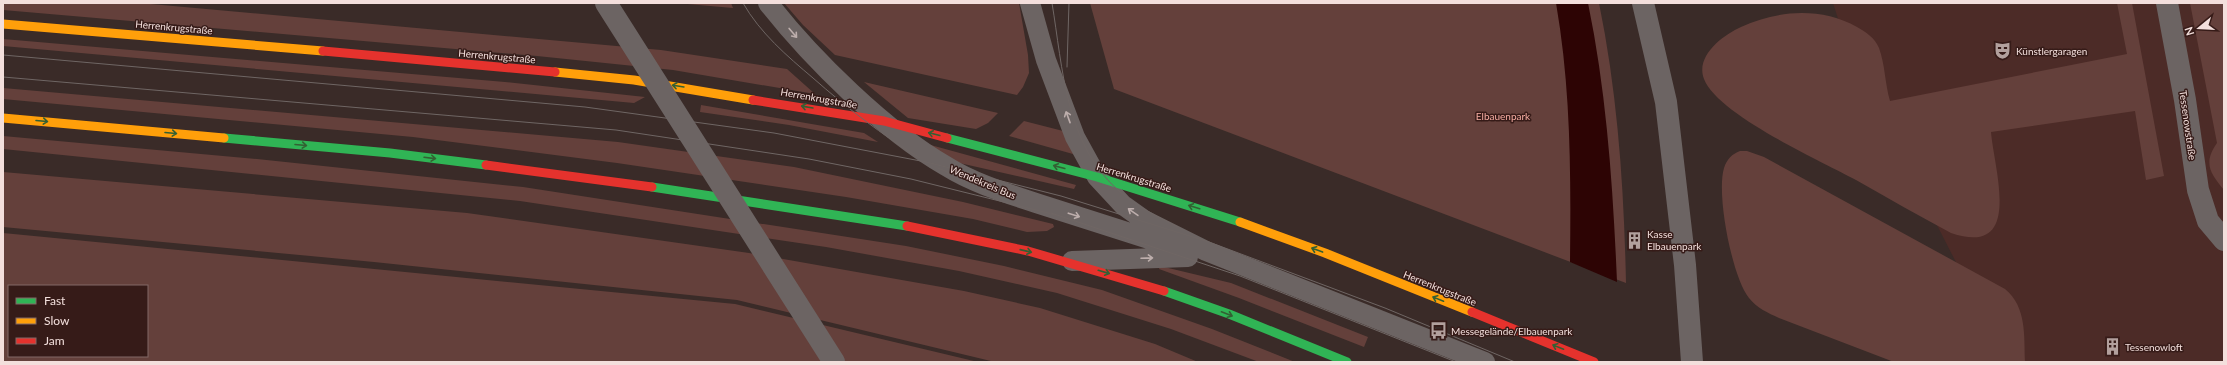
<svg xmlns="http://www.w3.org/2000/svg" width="2227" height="365" font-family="Lato,sans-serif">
<rect width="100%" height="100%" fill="#3a2b28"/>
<path fill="#4c2b27" d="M1833,3H2224V362H2007L1849,53Z"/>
<path fill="#64403b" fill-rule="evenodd" d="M3,3H140L661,50L787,69L815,94L673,70L537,56L3,10Z
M676,3H731L733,8Z
M784,3H1019L1028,55L1029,73L1023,87L1017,95L835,55L803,25Z
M1090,3H1599C1618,96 1624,189 1626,283L1114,89Z
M2117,3H2132L2164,176L2146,180L2135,111L1991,132C1994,169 2024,258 1951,233C1919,216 1888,198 1856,180C1821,161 1718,115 1704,79C1695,56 1723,35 1741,27C1778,10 1821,7 1857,27C1866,32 1875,38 1879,48C1885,64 1885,84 1890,101L2127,54Z
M2190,3H2224V190C2210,173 2203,163 2217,143Z
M3,39L505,82L645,97L634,103L3,46Z
M864,82L998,113L988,123L976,129L908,118Z
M3,88L618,142L794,167L963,202L1053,224L1054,227L1047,231L1027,232L973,219L846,197L617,163L413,137L3,99Z
M701,105L864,133L878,142L789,125L700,112Z
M1024,121L1067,132L1080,156L1009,136Z
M3,136L257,159L523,187L906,246L1004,266L1102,290L1212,329L1295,362H1259L1171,329L1057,293L959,271L826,247L520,201L3,149Z
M927,144L1076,185L1074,189L946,160Z
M1740,151H1747L1764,157L2005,289C2027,307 2024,336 2025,362H1894L1779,318C1768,313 1757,308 1749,298C1732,277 1716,194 1724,168C1727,159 1732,154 1740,151Z
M3,172L467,213L749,253L964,291L1040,308L1155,344L1198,362H995L737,300L374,262L3,227Z
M3,233L735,304L978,362H3ZM9,286H147V356H9Z
M1160,266L1231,283L1368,337L1364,347L1239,298L1159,269Z"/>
<path fill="#2d0404" d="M1556,3H1588C1607,95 1613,188 1617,282L1570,262C1571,175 1571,89 1556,3Z"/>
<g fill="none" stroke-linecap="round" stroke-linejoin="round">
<path stroke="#6c6463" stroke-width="20" d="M768,3C812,59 885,131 946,166C973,183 1006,193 1036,203C1083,218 1130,233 1177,248
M1030,3L1046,60L1075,137L1097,177L1123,205L1144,220L1206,251L1485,362
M1072,261L1188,257"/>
<path stroke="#6c6463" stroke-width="22" d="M1643,3L1666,102L1685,265L1692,362
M2167,3L2185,100L2198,190L2208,221L2224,240"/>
<path stroke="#30b455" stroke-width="9" d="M224,138L390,153L486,165
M947,138L1097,177L1240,222
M652,187L907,226
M1164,291L1229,314L1347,362"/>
<path stroke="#ff9f0a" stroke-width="9" d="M3,24L323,51
M555,72L634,80L753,100
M3,118L224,138
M1240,222L1325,253L1472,312"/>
<path stroke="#e5322d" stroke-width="9" d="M323,51L555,72
M753,100L884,121L947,138
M486,165L652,187
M907,226L1028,251L1164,291
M1472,312L1594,362"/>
<path stroke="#6f6664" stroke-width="1" d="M743,3C760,33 787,56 813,78C847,108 882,135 920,158
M1052,3C1063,69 1065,144 1119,191C1136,206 1158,217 1178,227
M3,55L585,107L774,133L926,162L1061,196L1209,242L1385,308L1515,362
M1067,67L1069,3
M3,77L616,130L809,159L911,179L1056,215
M938,168L1007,198
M1051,213L1240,276L1456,362"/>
<path stroke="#6c6463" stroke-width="22" d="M606,3L834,362"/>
</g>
<defs><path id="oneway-shaft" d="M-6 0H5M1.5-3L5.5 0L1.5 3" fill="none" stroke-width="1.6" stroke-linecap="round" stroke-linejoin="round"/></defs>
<g stroke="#bdaeac">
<use href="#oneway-shaft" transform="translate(793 33) rotate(50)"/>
<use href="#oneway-shaft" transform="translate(1068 117) rotate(-110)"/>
<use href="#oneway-shaft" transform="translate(1133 212) rotate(-145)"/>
<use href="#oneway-shaft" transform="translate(1074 215) rotate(18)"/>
<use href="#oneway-shaft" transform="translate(1147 258) rotate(-2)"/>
</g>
<g stroke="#336033">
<use href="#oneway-shaft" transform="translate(678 86) rotate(-171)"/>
<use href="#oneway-shaft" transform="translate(807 107) rotate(-170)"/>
<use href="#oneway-shaft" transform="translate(42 121) rotate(5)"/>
<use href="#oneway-shaft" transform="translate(171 133) rotate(5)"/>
<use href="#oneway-shaft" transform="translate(934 134) rotate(-166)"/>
<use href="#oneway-shaft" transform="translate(301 145) rotate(5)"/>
<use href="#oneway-shaft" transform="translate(430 158) rotate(7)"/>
<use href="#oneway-shaft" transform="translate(1059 167) rotate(-165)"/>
<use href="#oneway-shaft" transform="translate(1194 207) rotate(-163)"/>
<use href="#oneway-shaft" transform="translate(1317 250) rotate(-160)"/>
<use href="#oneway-shaft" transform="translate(1026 251) rotate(13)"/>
<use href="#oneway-shaft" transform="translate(1104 272) rotate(16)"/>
<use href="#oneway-shaft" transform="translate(1438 299) rotate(-158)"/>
<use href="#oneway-shaft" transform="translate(1227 314) rotate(21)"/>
<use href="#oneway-shaft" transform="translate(1558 347) rotate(-158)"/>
</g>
<defs>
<symbol id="theatre-bare" viewBox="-9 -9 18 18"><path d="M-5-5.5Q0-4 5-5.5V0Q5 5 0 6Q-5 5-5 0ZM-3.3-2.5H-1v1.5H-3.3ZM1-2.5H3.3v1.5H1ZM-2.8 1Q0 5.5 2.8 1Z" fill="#b2a09d" stroke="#361b18" stroke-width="2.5" paint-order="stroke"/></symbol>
<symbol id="building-bare" viewBox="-9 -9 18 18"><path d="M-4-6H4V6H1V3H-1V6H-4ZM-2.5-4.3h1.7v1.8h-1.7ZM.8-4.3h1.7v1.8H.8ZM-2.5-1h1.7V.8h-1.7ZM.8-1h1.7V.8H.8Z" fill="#b2a09d" stroke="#361b18" stroke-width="2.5" paint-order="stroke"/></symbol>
<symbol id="bus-bare" viewBox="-9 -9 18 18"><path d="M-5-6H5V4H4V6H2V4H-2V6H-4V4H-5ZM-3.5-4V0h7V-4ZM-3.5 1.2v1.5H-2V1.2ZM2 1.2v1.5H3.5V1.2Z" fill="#b2a09d" stroke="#361b18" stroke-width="2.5" paint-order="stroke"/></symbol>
</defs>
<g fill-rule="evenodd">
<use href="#theatre-bare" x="1990" y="38" width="25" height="25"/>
<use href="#building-bare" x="1622" y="228" width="25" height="25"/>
<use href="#bus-bare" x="1426" y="318" width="25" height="25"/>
<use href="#building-bare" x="2100" y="334" width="25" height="25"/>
</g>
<g text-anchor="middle" stroke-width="3" stroke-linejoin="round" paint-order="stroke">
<g font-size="10" fill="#f3dfdc" stroke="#361b18">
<text transform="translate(174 27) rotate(5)" y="4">Herrenkrugstraße</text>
<text transform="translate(497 56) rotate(5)" y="4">Herrenkrugstraße</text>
<text transform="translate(819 98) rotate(10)" y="4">Herrenkrugstraße</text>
<text transform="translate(2188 125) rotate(82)" y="4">Tessenowstraße</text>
<text transform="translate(1134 177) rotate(17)" y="4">Herrenkrugstraße</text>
<text transform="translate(983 182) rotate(23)" y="4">Wendekreis Bus</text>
<text transform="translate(1440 288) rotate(22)" y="4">Herrenkrugstraße</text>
</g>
<g font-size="10" fill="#f3dfdc" stroke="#361b18" text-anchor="start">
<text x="2016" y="55">Künstlergaragen</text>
<text x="1647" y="238">Kasse<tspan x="1647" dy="12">Elbauenpark</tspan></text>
<text x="1451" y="335">Messegelände/Elbauenpark</text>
<text x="2125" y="351">Tessenowloft</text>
</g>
<g font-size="10" fill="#f6ada3" stroke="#361b18">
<text x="1503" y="120">Elbauenpark</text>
</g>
</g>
<rect width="2227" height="365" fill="none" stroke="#f3dfdc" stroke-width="8"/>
<rect x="8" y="285" width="140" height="72" fill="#361b18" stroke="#826966"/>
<rect x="16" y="298" width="20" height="6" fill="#30b455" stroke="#826966"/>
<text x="44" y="305" font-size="12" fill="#f3dfdc">Fast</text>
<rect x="16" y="318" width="20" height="6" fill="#ff9f0a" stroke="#826966"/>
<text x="44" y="325" font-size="12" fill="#f3dfdc">Slow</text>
<rect x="16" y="338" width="20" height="6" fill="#e5322d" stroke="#826966"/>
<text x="44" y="345" font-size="12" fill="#f3dfdc">Jam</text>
<g transform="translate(2199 28) rotate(252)" stroke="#361b18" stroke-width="3" paint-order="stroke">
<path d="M0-3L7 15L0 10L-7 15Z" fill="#f3dfdc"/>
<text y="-6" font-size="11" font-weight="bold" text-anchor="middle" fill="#f3dfdc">N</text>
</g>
</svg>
